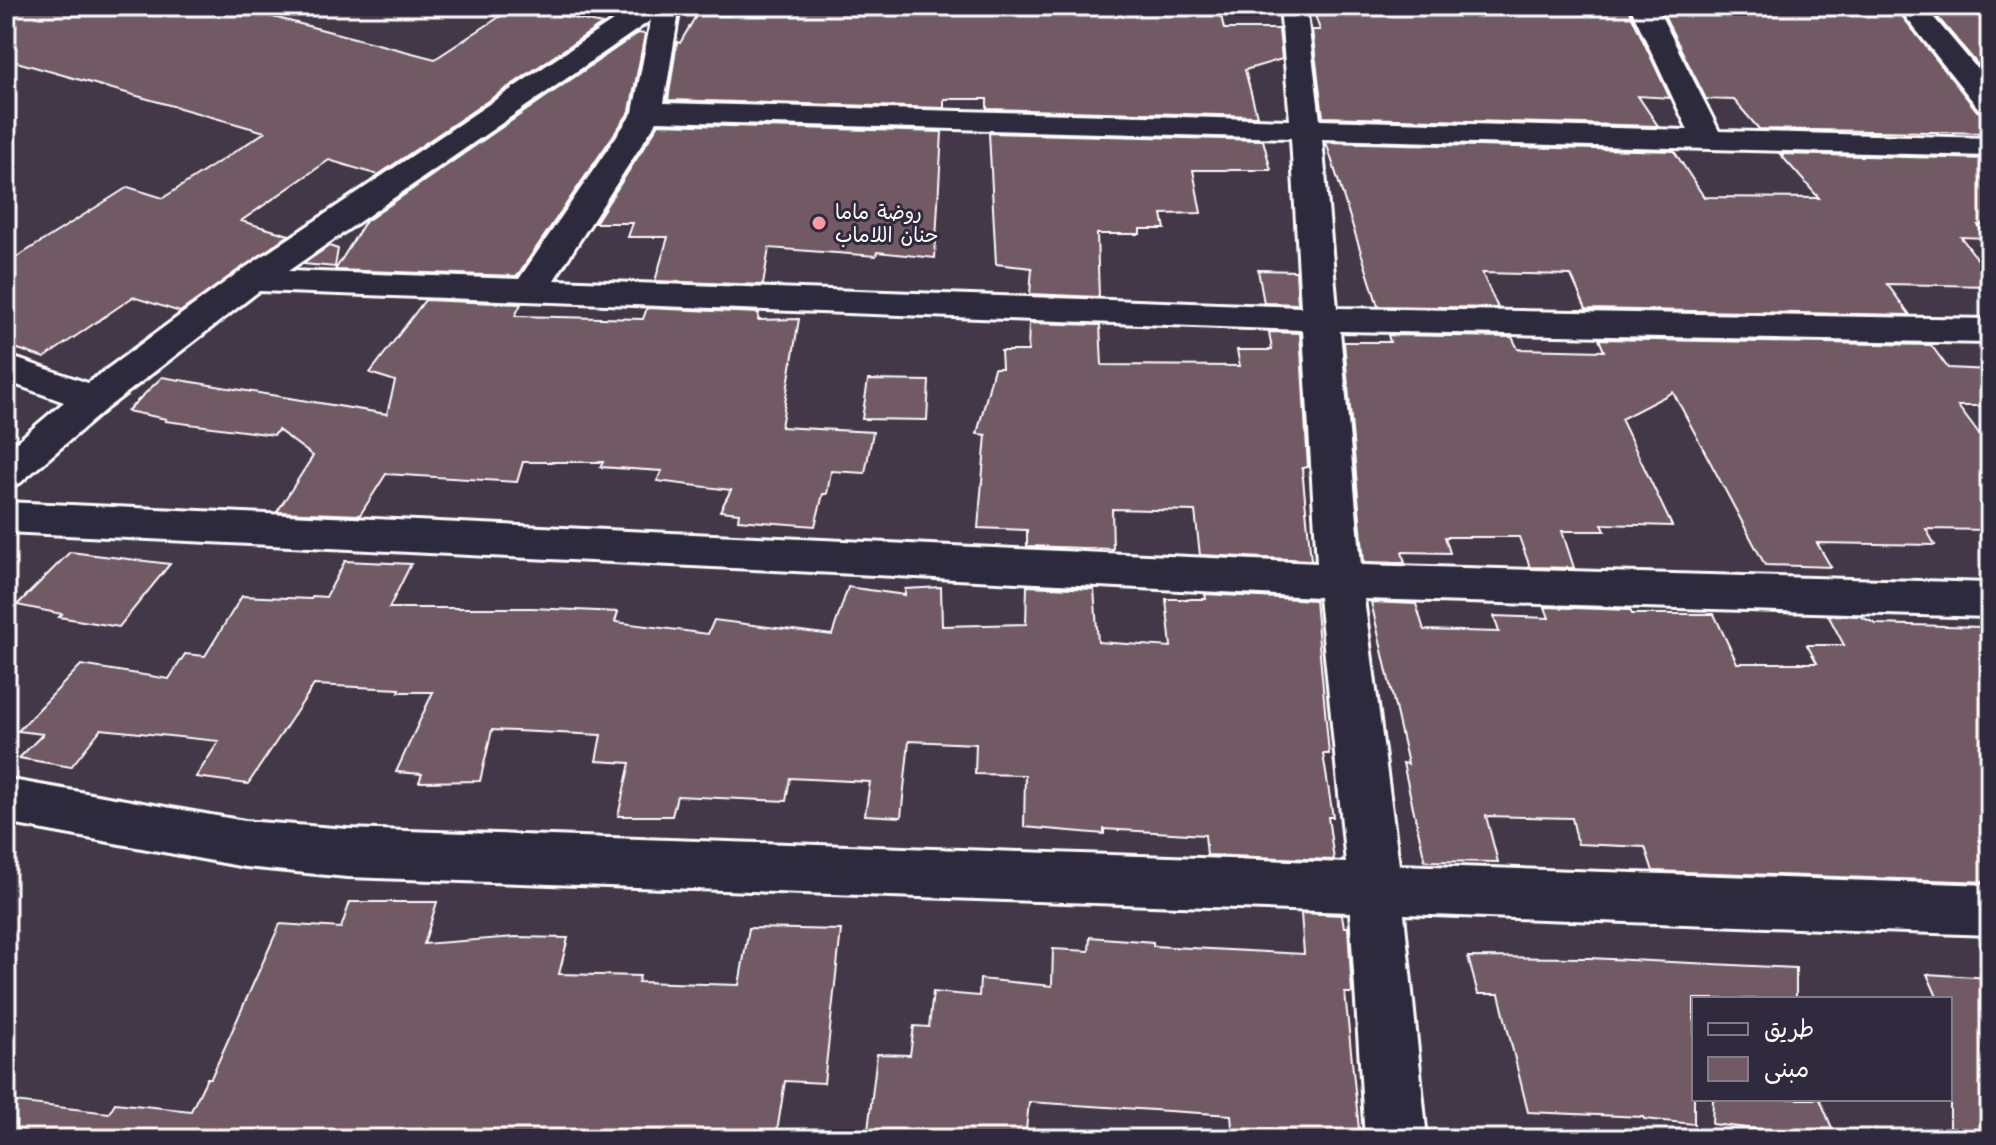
<svg xmlns="http://www.w3.org/2000/svg" width="1996" height="1145" font-family="'Architects Daughter','Playpen Sans Arabic',sans-serif">
<rect width="100%" height="100%" fill="#433848"/>
<filter id="ink" filterUnits="userSpaceOnUse"><feTurbulence type="fractalNoise" baseFrequency=".0125" numOctaves="2"/><feDisplacementMap in="SourceGraphic" scale="16" xChannelSelector="R" yChannelSelector="G"/><feConvolveMatrix kernelMatrix="1 2 1 2 8 2 1 2 1" color-interpolation-filters="sRGB"/></filter>
<g filter="url(#ink)">
<path fill="#715a63" stroke="#fff" stroke-width="2" d="M6,6H231L435,59L516,6L602,24L378,175L329,160L241,221L289,235L180,312L133,297L44,358L6,345V264L128,187L163,198L265,132L6,59Z
M733,6H1219L1224,29H1279L1282,59L1245,70L1257,116L987,109V99H944V108L668,100L677,42L680,43L697,14L729,16Z
M1312,6H1627L1670,98L1638,96L1658,126L1323,117L1312,30H1320Z
M1659,6H1894L1977,111L1990,115V133L1759,129L1734,100L1706,99Z
M1928,6H1952L1962,16H1990V79Z
M638,33L645,34L630,111L517,276L335,270L365,222Z
M659,124L942,132L935,258L877,252L876,256L769,248L763,285L655,281L668,237H628L633,223H595Z
M989,133L1263,140L1271,170H1193L1201,213L1162,214L1165,229H1140V234H1097L1099,297L1030,294L1032,268L996,264Z
M1326,142L1674,151L1704,197L1819,198L1780,154L1990,159V225H1978L1987,238L1961,237L1990,276V286L1887,284L1910,315L1586,309L1571,275L1482,273L1498,308L1378,306Z
M329,246L338,249L335,267L303,264Z
M1258,270L1296,271L1298,304L1264,303Z
M425,300L521,304L515,316L643,319L647,308L759,313L758,320L799,319L781,427L873,432L865,473L831,471L827,494H823L815,526L738,520L739,513L720,511L731,490L657,481L662,471L600,467L603,462H523L517,482L386,474L360,515L277,512L313,456L278,430L274,435L165,421L166,419L127,411L162,377L387,414L395,381L370,373Z
M1029,323L1100,325L1102,365L1240,366L1237,350H1272L1269,332L1300,333L1308,467L1302,468L1311,560L1200,555L1195,511L1112,509L1113,549L1027,546V530L978,528L986,435L977,434L994,368H1002L1001,351H1028Z
M1388,335L1512,337L1518,349L1604,351L1599,339L1931,345L1948,368L1990,370V406H1958L1990,449V530L1926,529L1935,545L1817,543L1831,567L1765,565L1673,392L1621,419L1672,526L1602,524L1605,531H1562L1574,568L1530,567L1519,537H1445L1450,553L1402,552L1405,563L1364,562L1344,342H1390Z
M868,380L929,381L927,420L862,419Z
M70,552L170,564L119,627L59,617L62,614L17,605Z
M345,561L411,564L389,608H532L618,612L615,622L708,634L714,620L832,635L848,587L905,595V589L941,587L942,626L1026,624L1027,586L1094,589L1098,642L1171,647L1166,599H1206L1205,594L1315,600L1329,754H1323L1333,817H1328L1334,860L1207,855L1205,835L1104,829V834L1024,827L1025,775L975,774L976,744L909,741L901,817L865,815L870,782L790,778L786,801L677,796L672,816H618L630,763L596,761L601,735L492,730L480,781L419,782L422,774L396,772L433,692H399L400,689L314,685L248,784L196,777L219,741L101,729L71,767L19,758L43,734L18,731L81,665L169,679L185,654L205,656L242,596L311,599L313,596L326,597Z
M1371,602L1416,604L1424,630L1499,632L1494,616L1549,618L1545,607L1630,610L1632,614H1714L1737,663H1817L1807,645H1844L1828,615L1860,616L1876,624L1981,627L1990,642V882L1653,871L1645,847L1578,844L1572,818L1486,816L1498,862L1425,861L1403,763L1408,764Z
M350,902H437L424,944L515,937L568,938L559,974L640,976L638,982L739,985L749,928L841,930L824,1083L785,1081L776,1138L701,1133L699,1139H252L213,1135L212,1139H6V1101L109,1113L115,1103L191,1111L207,1078H211L280,924L341,928Z
M1301,913L1342,915L1344,927H1348L1352,993H1345L1360,1139H1233L1231,1115L1029,1102L1025,1139H867L877,1054L910,1055L914,1026L929,1027L933,992L979,996L980,979L1052,986L1053,949L1089,951L1090,937L1153,942V946L1304,954Z
M1468,957L1589,958L1796,968V999H1694V1124L1644,1119L1643,1117L1528,1112L1499,994H1478Z
M1927,974L1990,978V1135L1950,1131V999H1938Z
M1713,1099H1820L1836,1138L1712,1124Z"/>
<g fill="none" stroke-linecap="round" stroke-linejoin="round">
<defs>
<path id="lane" d="M596,6H630L649,10L652,14L643,19L599,10Z"/>
<path id="street" d="M635,6H680L664,103L1290,120L1280,6H1306L1320,120L1688,130L1630,6H1656L1719,131L1990,138V156L1322,139L1337,308L1990,319V343L1340,331L1361,565L1990,583V617L1364,599L1399,865L1990,885V935L1404,914L1427,1139H1365L1350,912L347,877L245,867L6,823V779L245,821L347,829L1346,863L1319,597L6,532V502L1317,563L1303,330L259,291L107,408L20,483L6,487V451L64,402L6,381V355L88,383L239,272ZM651,20L633,112L519,279L288,271ZM657,121L1291,138L1301,307L554,280Z
M1897,6H1924L1990,84V112L1979,109Z"/>
</defs>
<use href="#lane" stroke="#fff" stroke-width="6"/>
<use href="#street" stroke="#fff" stroke-width="6"/>
<use href="#lane" fill="#2f2a3d" fill-rule="evenodd"/>
<use href="#street" fill="#2f2a3d" fill-rule="evenodd"/>
</g>
</g>
<circle fill="#ff9aa2" stroke="#2f2a3d" stroke-width="3" cx="819" cy="223" r="8"/>
<g text-anchor="middle" stroke-width="6" stroke-linejoin="round" paint-order="stroke">
<g font-size="20" fill="#fff" stroke="#2f2a3d" text-anchor="start">
<text x="835" y="219">روضة ماما<tspan x="835" dy="23">حنان اللاماب</tspan></text>
</g>
</g>
<rect width="1996" height="1145" fill="none" stroke="#2f2a3d" stroke-width="32"/>
<rect x="16" y="16" width="1964" height="1113" fill="none" stroke="#fff" stroke-width="3" filter="url(#ink)"/>
<rect x="1692" y="997" width="260" height="104" fill="#2f2a3d" stroke="#827f8b" stroke-width="2"/>
<rect x="1708" y="1023" width="40" height="12" fill="#2f2a3d" stroke="#827f8b" stroke-width="2"/>
<text x="1764" y="1037" font-size="24" fill="#ffffff">طريق</text>
<rect x="1708" y="1057" width="40" height="24" fill="#715a63" stroke="#827f8b" stroke-width="2"/>
<text x="1764" y="1077" font-size="24" fill="#ffffff">مبنى</text>
</svg>
